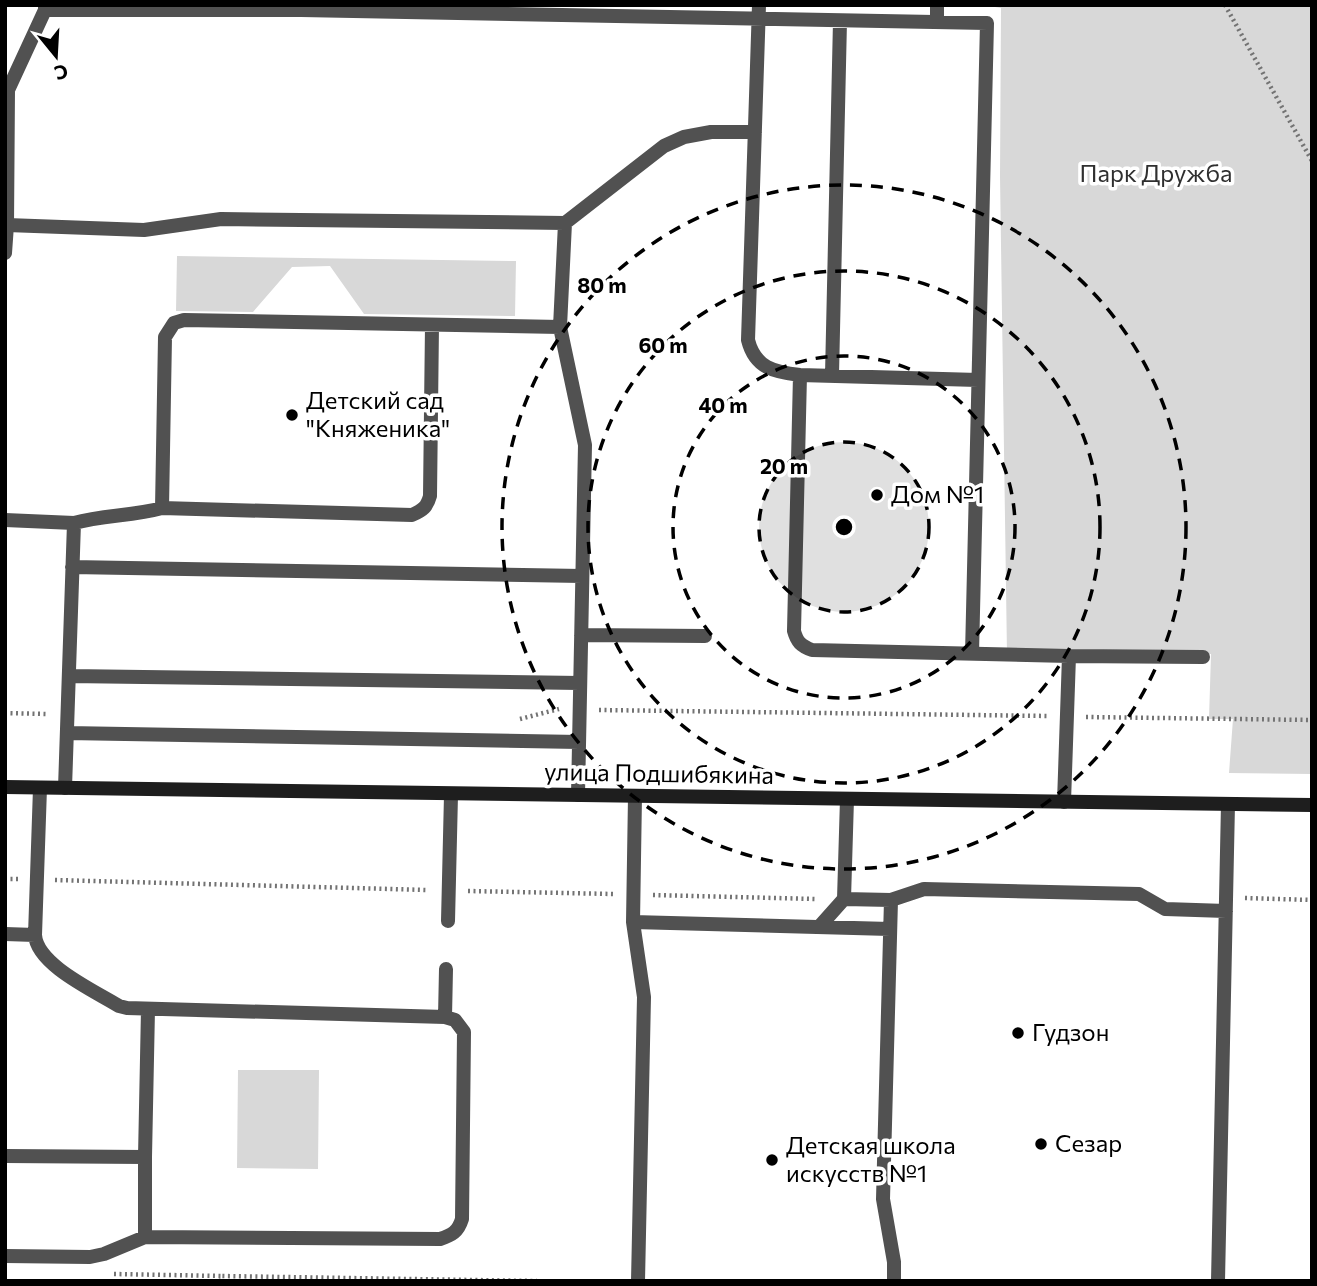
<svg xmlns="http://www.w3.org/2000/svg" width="1317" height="1286" font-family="Commissioner,sans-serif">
<rect width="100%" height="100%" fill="#fff"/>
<path fill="#d8d8d8" d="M983,5H1312V774L1229,773L1233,719H1209L1211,654L1007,655L1000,176L1001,8Z
M177,256L516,261L515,316L364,314L330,266L292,267L253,312L176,311Z
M238,1070H319L318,1169L237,1168Z"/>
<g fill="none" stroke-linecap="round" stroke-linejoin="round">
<path stroke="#737373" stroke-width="4.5" stroke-dasharray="2 3.5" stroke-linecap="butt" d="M1225,5L1312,161
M599,710L1049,716
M5,713L46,714
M1086,717L1312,720
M520,719L559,709
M5,879H18
M55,880L428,890
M468,891L613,894
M653,895L816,899
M1245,898L1312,900
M114,1274L222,1276
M221,1281L222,1276L537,1281"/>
<path stroke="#515151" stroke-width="14" d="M45,5V10H301L987,23L972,654
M759,5L748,340C755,368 774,372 800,375L978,380
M45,10L8,90L7,225L144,230L221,219L565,223
M937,22V5
M5,253L7,225
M800,375L794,631C797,642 801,646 812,650L1069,656L1064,802
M832,375L840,21
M162,508L165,337L174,323L184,320L560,327
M5,520L74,523L65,788
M74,523C103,515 133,516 162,508L412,515C423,510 427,507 430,496L432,325
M72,567L582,576
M581,635L705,636
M1069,656L1203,657
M69,676L580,683
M67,733L579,742
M578,795L585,445L560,327L565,223L664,146L684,137L711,132H755
M635,796L633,922L644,997L638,1281
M847,799L844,899L891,900L883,1199L894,1262V1281
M891,900L924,889L1139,894L1165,909L1226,911
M448,921L451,795
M633,922L890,929
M819,927L844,899
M5,934L35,935L40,788
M35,935C37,965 95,991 119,1006L127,1008L445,1017L446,969
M5,1156L145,1157L148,1009
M145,1237V1157
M5,1256L90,1257L104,1254L145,1237L440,1239C452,1235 458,1232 462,1219L464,1032L455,1020L445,1017
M1218,1281L1228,804"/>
<path stroke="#1e1e1e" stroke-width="14" d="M5,787L1312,805"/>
</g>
<circle cx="844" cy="527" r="85" fill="#000" fill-opacity=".12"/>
<g fill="none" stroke="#000" stroke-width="3.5" stroke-dasharray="12 9">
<circle cx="844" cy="527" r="85"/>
<circle cx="844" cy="527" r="171"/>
<circle cx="844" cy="527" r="256"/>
<circle cx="844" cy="527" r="342"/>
</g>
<g fill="#000" stroke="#fff" stroke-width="2.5">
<circle cx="292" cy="415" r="7"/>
<circle cx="877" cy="495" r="7"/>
<circle cx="1018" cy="1033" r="7"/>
<circle cx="1041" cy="1144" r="7"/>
<circle cx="772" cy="1160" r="7"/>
</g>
<g text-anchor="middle" stroke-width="7" stroke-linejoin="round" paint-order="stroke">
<g font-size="24" fill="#2f2f2f" stroke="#fff">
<text x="1156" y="182">Парк Дружба</text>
</g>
<g font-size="24" fill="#000" stroke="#fff" text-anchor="start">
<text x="306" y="409">Детский сад<tspan x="306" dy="28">"Княженика"</tspan></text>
<text x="891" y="503">Дом №1</text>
<text x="1032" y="1041">Гудзон</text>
<text x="1055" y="1152">Сезар</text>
<text x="786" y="1154">Детская школа<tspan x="786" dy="28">искусств №1</tspan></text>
</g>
<g font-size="24" fill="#000" stroke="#fff">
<text transform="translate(659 774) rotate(1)" y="8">улица Подшибякина</text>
</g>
</g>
<circle cx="844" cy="527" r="10" fill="#000" stroke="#fff" stroke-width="3.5"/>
<g font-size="21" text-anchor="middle" font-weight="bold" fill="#000" stroke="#fff" stroke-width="7" stroke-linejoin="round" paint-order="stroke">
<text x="602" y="293">80 m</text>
<text x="663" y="353">60 m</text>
<text x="723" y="413">40 m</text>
<text x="784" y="474">20 m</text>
</g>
<rect width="1317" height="1286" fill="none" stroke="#000000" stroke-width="14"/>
<g transform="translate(56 56) rotate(162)" stroke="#ffffff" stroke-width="5" paint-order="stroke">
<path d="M0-5L12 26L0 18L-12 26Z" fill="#000000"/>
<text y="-10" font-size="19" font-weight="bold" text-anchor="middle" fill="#000000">С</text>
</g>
</svg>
